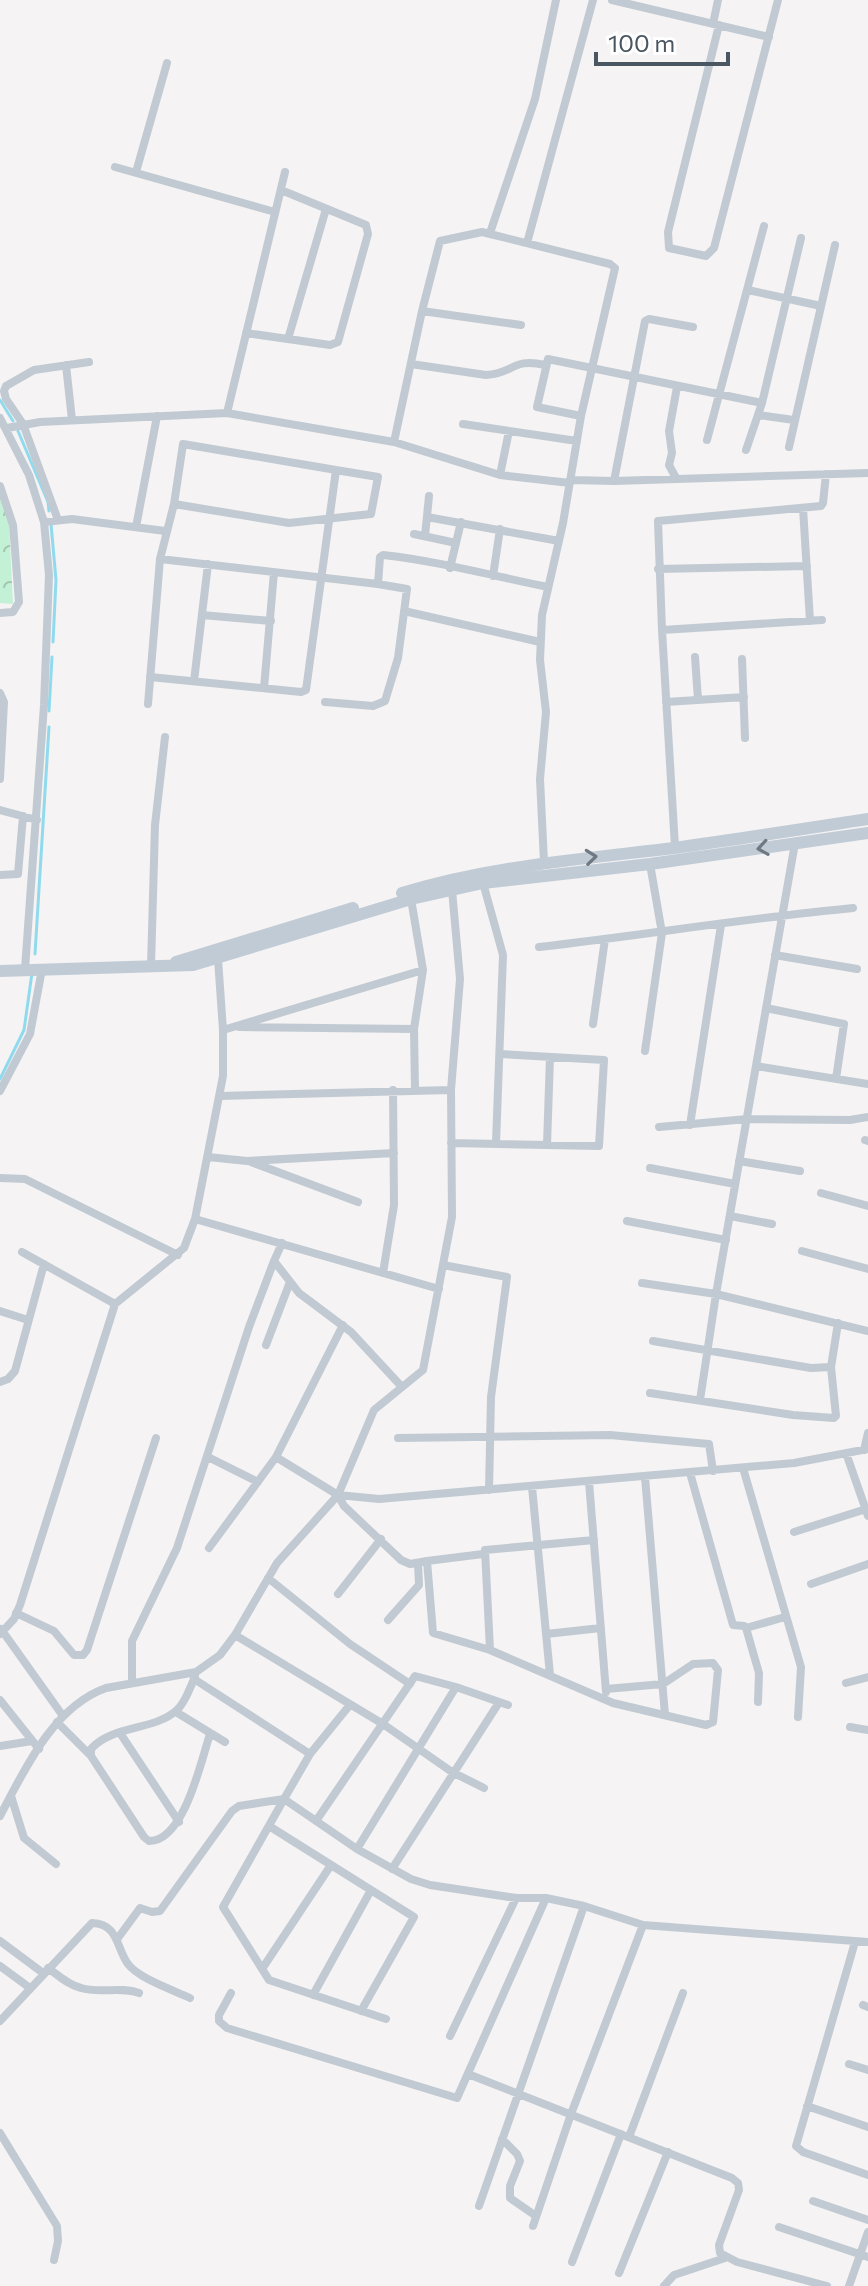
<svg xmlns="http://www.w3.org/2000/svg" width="868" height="2286" font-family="Commissioner,sans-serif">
<defs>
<pattern id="park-crowns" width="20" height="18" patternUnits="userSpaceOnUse" patternTransform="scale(2)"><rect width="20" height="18" fill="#c3f1d5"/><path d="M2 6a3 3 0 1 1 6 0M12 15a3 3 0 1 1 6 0" fill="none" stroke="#a0c6b0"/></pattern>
</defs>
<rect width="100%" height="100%" fill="#f5f3f3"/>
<path fill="url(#park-crowns)" d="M0,496L9,523L13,604L0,603Z"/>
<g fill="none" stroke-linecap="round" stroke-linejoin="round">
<path stroke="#90daee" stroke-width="3" d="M0,400L13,421
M18,431L48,502L49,511
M51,524L56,580L53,642
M49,711L52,657
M35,954L49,727
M0,1079L24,1030L32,973"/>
<path stroke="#c1cad2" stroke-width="8" d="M612,0L769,37
M713,24L718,0
M719,25L668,232L669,248L706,256L714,248L778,0
M115,167L275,212
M136,172L167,63
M490,233L535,99L556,0
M527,243L593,0
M748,290L821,306
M422,311L521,325
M246,333L330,345L338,342L368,234L366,225L281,190
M288,339L326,209
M411,364L486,375C514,374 512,357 545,365
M66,365L72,420
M227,413L285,172
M758,415L794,420
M581,416L537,407L548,359L762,403
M0,418L29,475L44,522L49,575L44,705L25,969
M463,424L577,441
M7,428L40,422L227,413L394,442L500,475L570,483
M707,440L764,226
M394,442L422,311L440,241L482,232L610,264L615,268L581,416L563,523L542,615L540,660L546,712L540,779L544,862
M789,447L835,245
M746,450L762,403L801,238
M500,475L509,431
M676,478L669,465L672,453L669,431L677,387
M571,480L614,481L868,473
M614,481L645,321L649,319L693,327
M0,486L13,525L19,602L13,612L0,613
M174,504L289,523L371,514L378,477L336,470
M803,508L810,621
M427,517L559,541
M58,520L23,424L6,399L4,391L6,386L34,370L89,362
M44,522L72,519L165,531
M136,527L157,416
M414,534L456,543
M425,536L429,496
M160,559L378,584L407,589L398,658L385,701L373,706L325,702
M450,568L461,522
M658,569L807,566
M493,576L500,529
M378,584L380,557L383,555C438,561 493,576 548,587
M404,611L540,642
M202,615L271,621
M662,630L658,521L821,506L823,503L826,474
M695,657L698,700
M742,659L745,738
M194,681L208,564
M264,688L274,572
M0,693L4,702L0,779
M666,702L744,697
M148,704L160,559L174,504L183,444L336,470L306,690L301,692L150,677
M0,810L37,820
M675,847L662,630L822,620
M0,875L18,874L23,816
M483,883L503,955L496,1143
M411,899L423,970L414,1029L415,1090
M539,947C644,935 748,918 853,908
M775,955L857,969
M151,966L155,825L165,737
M766,1008L844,1024L836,1079
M593,1024L605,939
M239,1027L414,1029
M223,1030L423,970
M645,1051L662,933L650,864
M756,1066L868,1084
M0,1091L30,1034L42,969
M220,1096L451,1090
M690,1125L721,925
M659,1127L747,1119L850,1120L868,1117
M865,1140L868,1141
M451,1143L599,1146L604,1060L500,1054
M547,1145L550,1057
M208,1157L247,1161L394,1153
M739,1161L800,1171
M251,1162L358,1202
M650,1168L735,1184
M0,1178L25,1179L178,1255
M821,1193L868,1206
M730,1216L772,1224
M195,1219L439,1289
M627,1221L726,1240
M282,1243L274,1261L299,1293L351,1332L402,1387
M802,1251L868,1269
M22,1252L115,1304
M443,1265L507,1277L491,1397L489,1490
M383,1273L394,1205L393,1090
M642,1283L716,1294L868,1331
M0,1311L28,1320
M653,1341L811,1368L831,1367L838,1323
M266,1345L290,1282
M0,1382L8,1379L15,1371L44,1264
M650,1393L793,1415L834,1418L836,1416L831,1367
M700,1400L716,1294L795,843
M398,1438L610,1435L709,1444L713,1471
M864,1450L868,1433
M846,1453L868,1516
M208,1457L258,1482
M276,1457L338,1495L379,1499L794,1463L868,1449
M743,1468L801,1667L798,1717
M690,1473L733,1625L744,1626L746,1628L759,1673L758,1702
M645,1477L665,1715
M589,1482L606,1692
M532,1487L550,1675
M338,1495L344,1506L401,1560L410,1564L427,1561L433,1633L490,1650
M794,1532L866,1509
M594,1540L485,1550L490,1650L613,1703L706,1725L713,1722L718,1670L713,1663L693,1664L663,1684L606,1689
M209,1548L276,1457L343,1325
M427,1561L483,1554
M268,1578L350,1644L410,1684
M811,1584L868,1564
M338,1594L381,1539
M16,1613L54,1631L74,1655H83L87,1650L156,1438
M388,1620L419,1585L418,1563
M746,1628L785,1617
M1,1629L63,1716
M0,1634L14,1619L20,1605L115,1304L184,1248L195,1219L223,1076V1030L218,959
M546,1634L601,1628
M235,1635L383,1724L452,1772L484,1788
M195,1677C190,1687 186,1702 177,1710C154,1731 112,1725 91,1749V1756L144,1837L149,1841C184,1842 201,1761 210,1734
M194,1679L310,1754L284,1799L357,1849L411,1879L430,1885L516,1898H546L584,1906L643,1925L868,1942
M132,1683V1641L177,1548L249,1327L274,1261
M846,1683L868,1677
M0,1700L39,1749
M176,1712L225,1742
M57,1722L90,1755
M850,1727L868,1730
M120,1733L179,1822
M0,1746L32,1741
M310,1754L349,1706
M11,1796L24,1838L56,1864
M284,1799L223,1907L269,1980L386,2019
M0,1816C25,1769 53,1707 106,1688L196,1672L220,1655L235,1635L277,1563L338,1495L374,1410L423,1370L452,1217L451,1090L460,979L452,890
M316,1821L415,1676L456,1687
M269,1826L414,1917L361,2011
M357,1849L456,1687L508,1705
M392,1869L498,1704
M118,1938L140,1908L152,1912L160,1911L232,1811L239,1806L284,1799
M0,1941L43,1973
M855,1942L796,2146L803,2152L868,2175
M0,1966L30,1988
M48,1968C58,1975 68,1985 81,1988C100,1994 120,1986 139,1993
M262,1969L331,1865
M231,1993L219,2015V2021L227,2028L457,2098L546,1898
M313,1995L371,1890
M863,2005L868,2007
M0,2021L92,1923C119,1924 116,1948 128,1964C138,1978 173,1990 190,1998
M450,2036L516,1898
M849,2064L868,2070
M468,2074L732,2178L738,2183L739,2190L719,2245L720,2253L737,2262L827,2286
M807,2106L868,2127
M0,2133L57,2226L58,2241L54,2260
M629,2137L683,1993
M502,2139L517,2154L520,2161L510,2186V2198L536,2216
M813,2201L868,2220
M479,2206L584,1906
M533,2226L571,2114L643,1925
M779,2227L868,2257
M572,2262L621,2134
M619,2273L668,2152
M664,2286L674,2275L725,2258
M849,2286L868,2232"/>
<path stroke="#c1cbd6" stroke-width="12" d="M402,893C491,866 582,859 674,848C739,839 803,829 868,819
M176,962L353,908
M0,971L193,965L411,899L483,883L650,864L868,833"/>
</g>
<defs><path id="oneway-chevron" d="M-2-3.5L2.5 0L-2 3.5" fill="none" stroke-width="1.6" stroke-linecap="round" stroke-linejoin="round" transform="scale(2)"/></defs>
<g stroke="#6e7984">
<use href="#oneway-chevron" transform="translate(763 848) rotate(171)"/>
<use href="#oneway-chevron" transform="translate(591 857) rotate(-6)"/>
</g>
<path d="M596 52v12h132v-12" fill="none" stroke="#4a5661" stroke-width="4"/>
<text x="608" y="52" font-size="24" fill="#4a5661" stroke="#ffffff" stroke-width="6" paint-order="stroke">100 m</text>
</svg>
